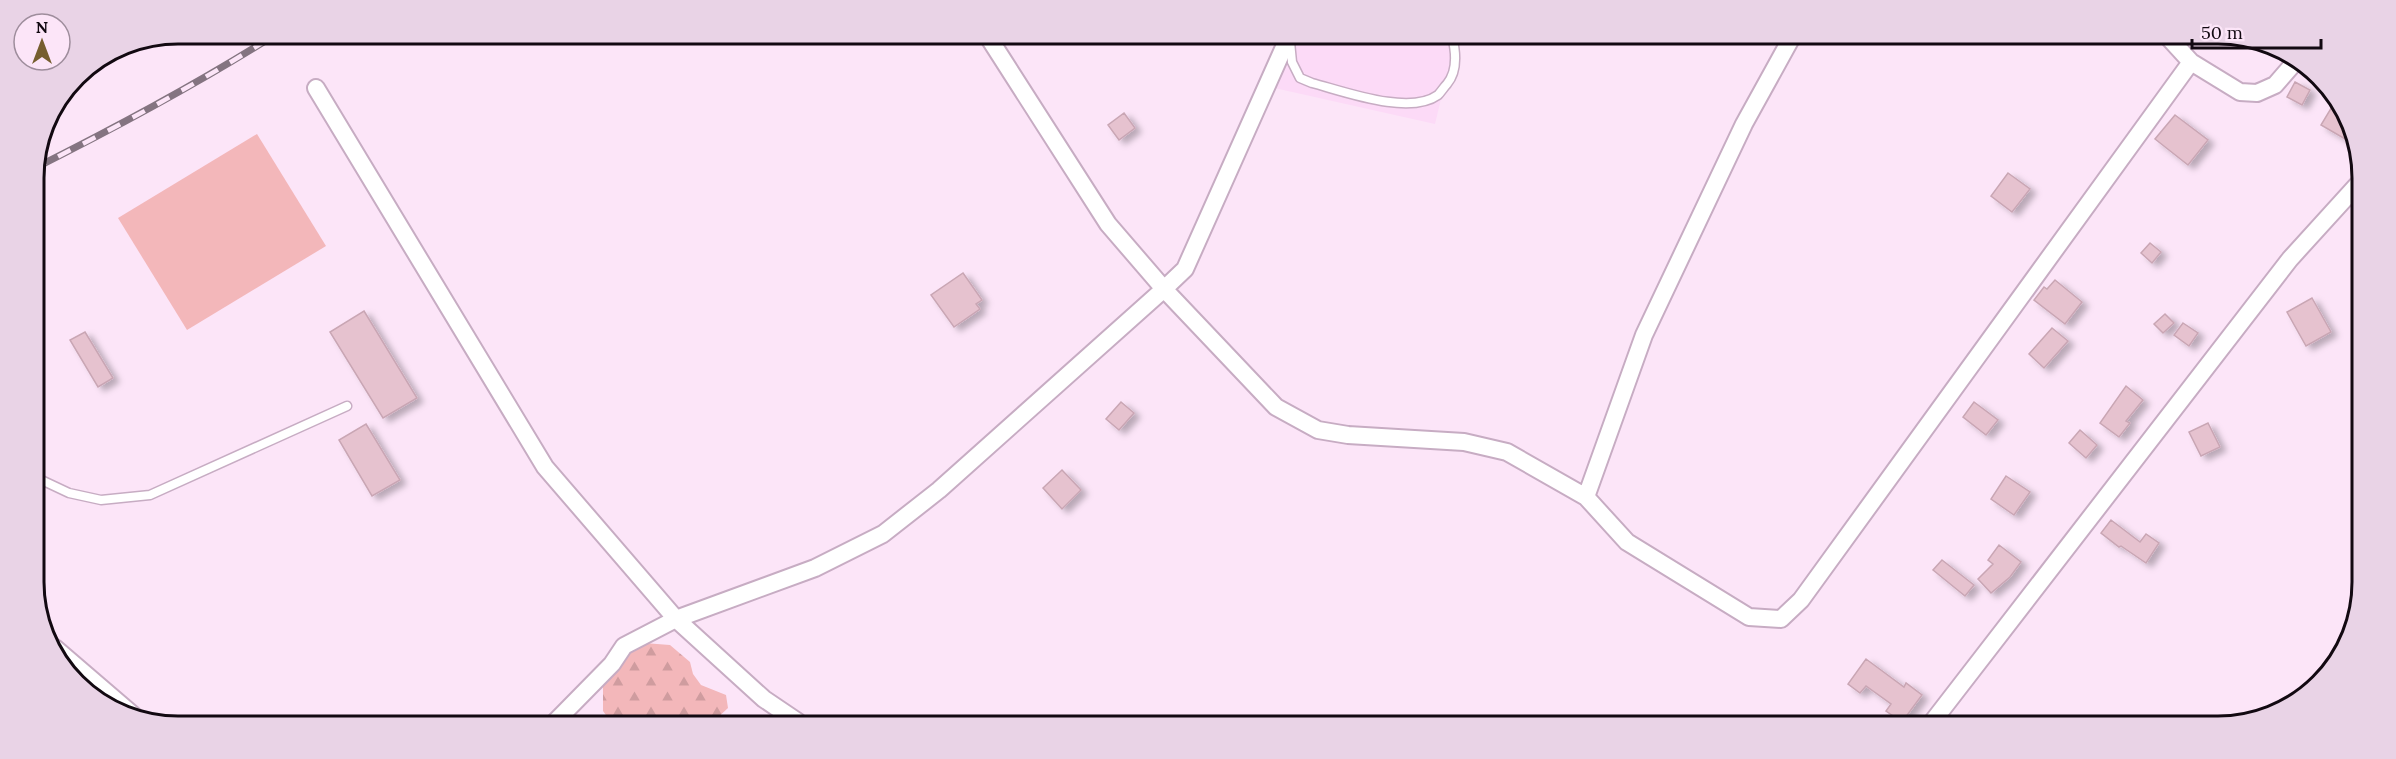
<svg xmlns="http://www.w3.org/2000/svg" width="2396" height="759" font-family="Lora,serif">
<defs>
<pattern id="forest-firs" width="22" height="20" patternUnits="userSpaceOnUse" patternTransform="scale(1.5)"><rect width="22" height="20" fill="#f3b7ba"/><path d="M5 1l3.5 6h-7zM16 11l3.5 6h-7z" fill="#cf9c9f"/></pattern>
<filter id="shadow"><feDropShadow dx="6" dy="4" stdDeviation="3" flood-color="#0004"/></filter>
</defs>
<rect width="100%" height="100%" fill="#fce5f8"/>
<path fill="#fcdaf7" d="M1289,36H1456L1435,124L1266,86Z"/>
<path fill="url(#forest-firs)" d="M644,643L670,645L690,662L693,674L701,685L726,695L728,708L713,722H611L603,711V686L623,653Z"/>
<path fill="#f3b7ba" d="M257,134L326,246L187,330L118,218Z"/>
<path fill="#e6c2cf" stroke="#c9a6b4" stroke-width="1.5" filter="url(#shadow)" d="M2295,82L2310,90L2302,105L2287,97Z
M2336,100L2359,147L2321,125Z
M1124,113L1135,128L1119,140L1108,125Z
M2175,115L2208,140L2188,165L2155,139Z
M2008,173L2030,189L2012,212L1991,196Z
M2150,243L2161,252L2152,263L2141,253Z
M963,273L982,300L976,304L980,309L954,327L931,295Z
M2055,280L2082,302L2065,324L2034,300L2044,287L2047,289Z
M2312,298L2331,332L2306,346L2287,312Z
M364,311L417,398L383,418L330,332Z
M2165,314L2174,323L2163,333L2154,324Z
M2183,323L2198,333L2189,346L2174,335Z
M2052,328L2068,341L2044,368L2029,354Z
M85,332L113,378L98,387L70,340Z
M2126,386L2143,400L2126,421L2130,423L2119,437L2100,423Z
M1121,402L1134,413L1119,430L1106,419Z
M1974,402L1998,420L1986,435L1963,417Z
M2208,423L2220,447L2201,456L2189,432Z
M366,424L400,480L372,496L339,440Z
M2080,430L2097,445L2086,458L2069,443Z
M1062,470L1081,490L1062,509L1043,488Z
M2006,476L2030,492L2014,515L1991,499Z
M2111,520L2140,542L2146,534L2159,543L2146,563L2121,546L2119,547L2101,533Z
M1999,545L2021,562L2010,577L1991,593L1978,579L1993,564L1988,560Z
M1942,560L1974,585L1965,596L1933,570Z
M1866,659L1904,687L1906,683L1922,695L1902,722L1886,711L1891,704L1866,686L1860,693L1848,684Z"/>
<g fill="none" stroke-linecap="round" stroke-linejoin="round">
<defs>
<path id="service" d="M1290,42L1292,62L1300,78L1312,83C1343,91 1409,116 1438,95C1441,92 1444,87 1447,84C1458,71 1456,52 1452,36
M35,477L69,493L101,500L150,495L347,406"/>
<path id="minor" d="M987,35L1108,224L1164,289L1276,407L1318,430L1348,435L1464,442L1507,452L1586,497L1627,542L1749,617L1781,619L1801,600L2191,62
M2169,38L2191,62L2240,92L2257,93L2275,85L2295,62
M316,88L545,467L676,619L764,699L798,722
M1586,497L1644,335L1744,124L1792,37
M55,648L140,721
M555,722L612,664L624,646L676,619L815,568L883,534L939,490L1164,289L1185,269L1289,36
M1930,725L2290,259L2360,182"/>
</defs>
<use href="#service" stroke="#c7acc3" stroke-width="11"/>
<use href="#minor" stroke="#c7acc3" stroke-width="20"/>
<use href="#service" stroke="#fff" stroke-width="8"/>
<use href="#minor" stroke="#fff" stroke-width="16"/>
<defs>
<path id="rail" d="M33,169C117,127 199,83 278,33"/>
</defs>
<use href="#rail" stroke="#847481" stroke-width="7"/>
<use href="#rail" stroke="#fce5f8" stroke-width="4.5" stroke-dasharray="14" stroke-linecap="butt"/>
</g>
<path d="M0 0H2396V759H0ZM178 44H2218A134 134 0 0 1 2352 178V582A134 134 0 0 1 2218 716H178A134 134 0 0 1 44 582V178A134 134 0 0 1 178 44Z" fill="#e9d3e6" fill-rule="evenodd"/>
<path fill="none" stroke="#120911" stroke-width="3" d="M178 44H2218A134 134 0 0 1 2352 178V582A134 134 0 0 1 2218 716H178A134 134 0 0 1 44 582V178A134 134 0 0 1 178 44Z"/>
<g transform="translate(42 42)"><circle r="28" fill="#fce5f8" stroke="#9e8d9c" stroke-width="1.5"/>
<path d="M0-4.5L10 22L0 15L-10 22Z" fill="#765e2f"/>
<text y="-9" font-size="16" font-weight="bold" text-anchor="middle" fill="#120911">N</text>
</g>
<path d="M2192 39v9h129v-9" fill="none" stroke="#120911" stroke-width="3"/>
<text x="2201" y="39" font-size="18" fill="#120911" stroke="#fce5f8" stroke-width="4.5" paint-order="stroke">50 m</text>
</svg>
